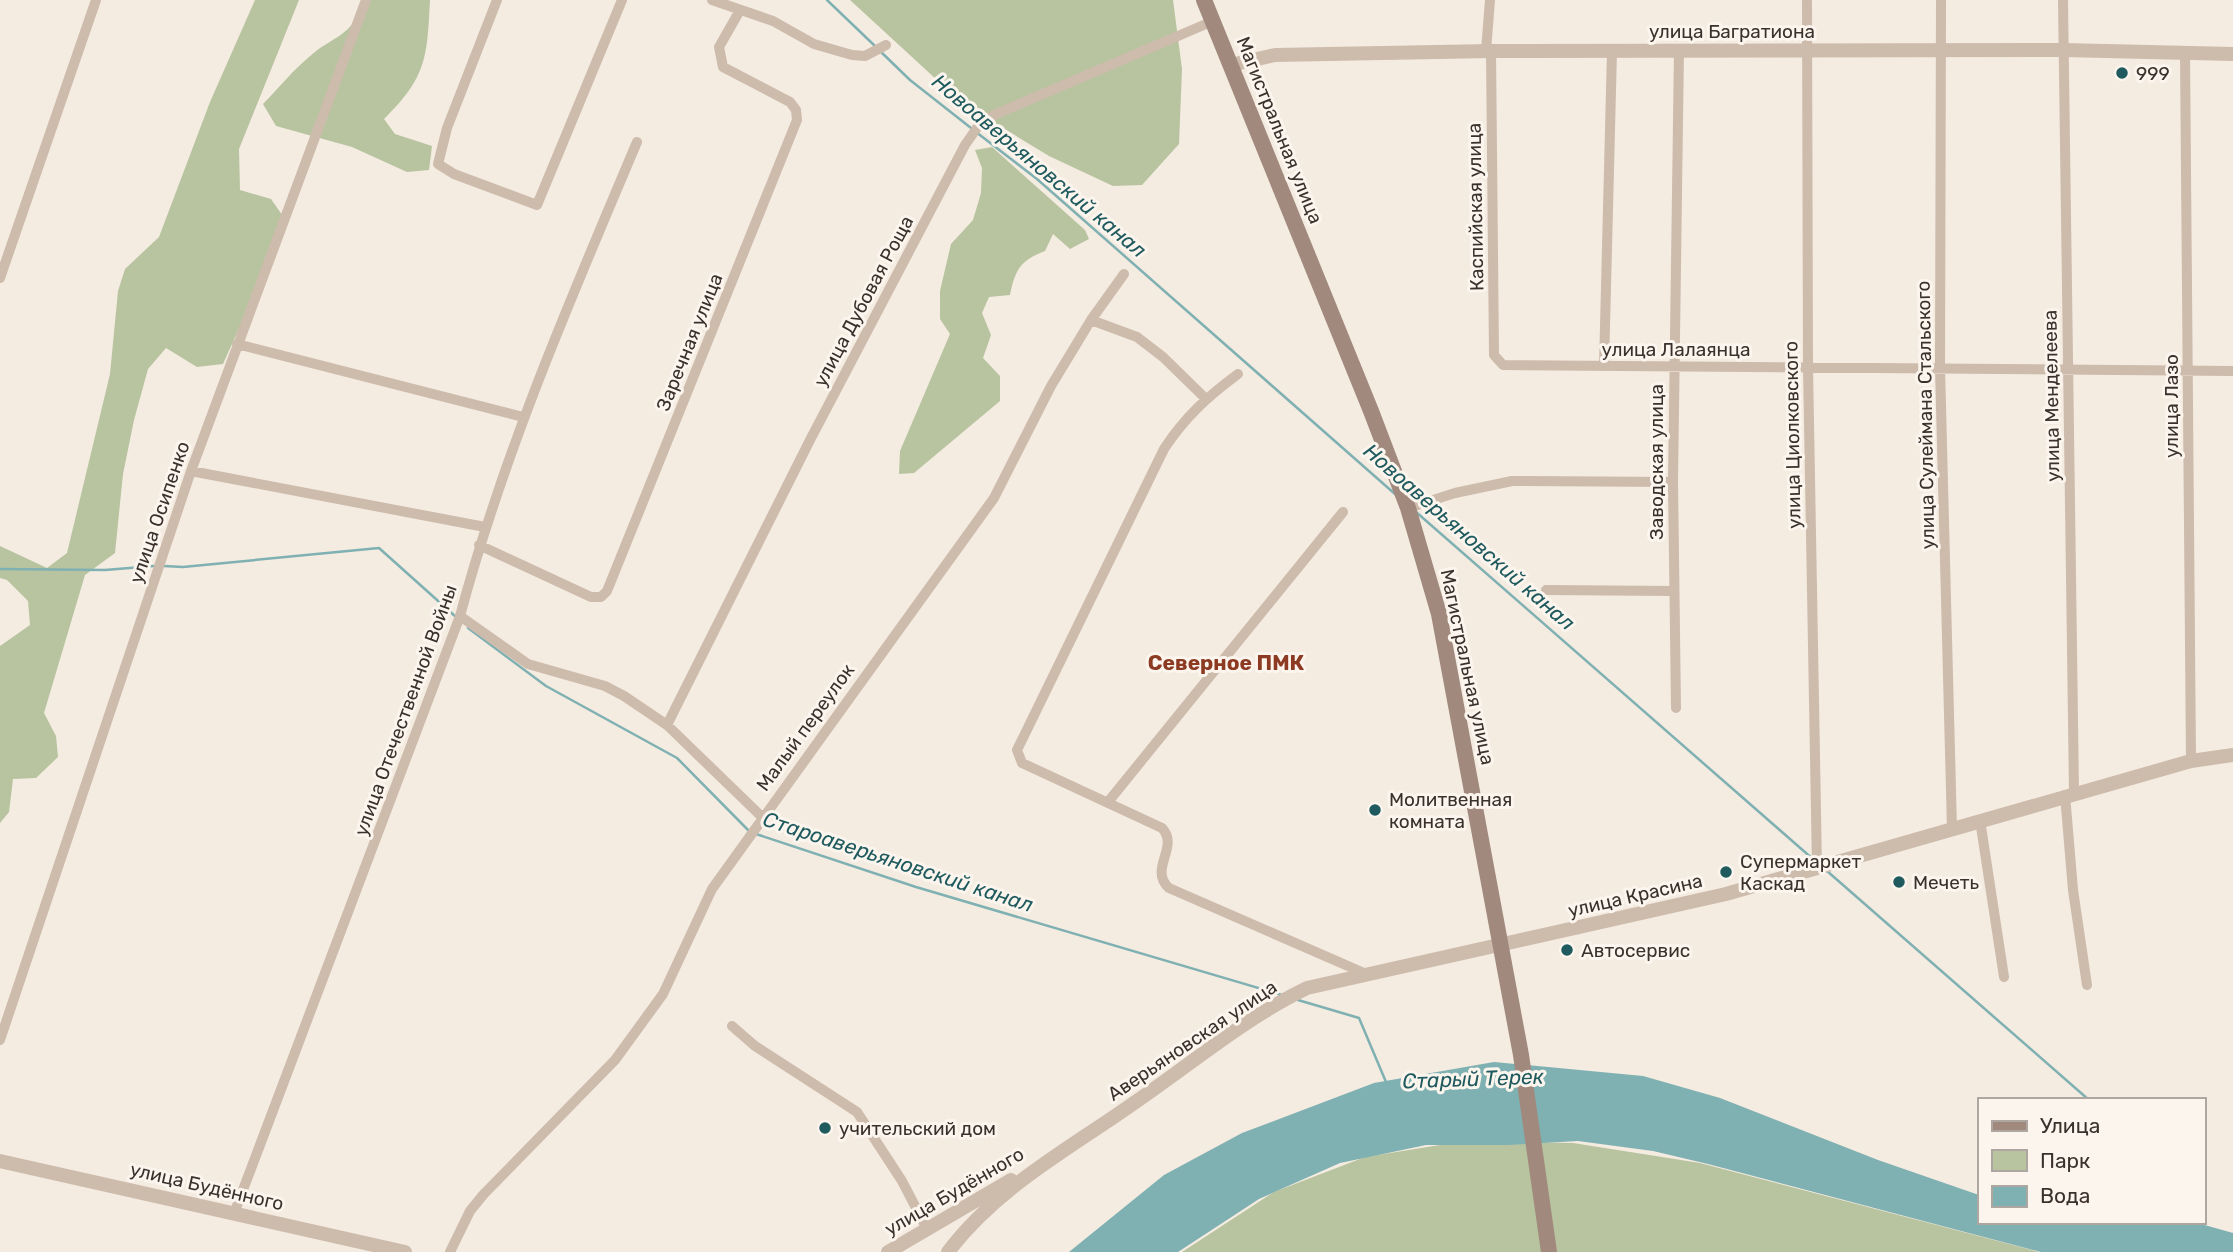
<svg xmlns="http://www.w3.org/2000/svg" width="2233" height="1252" font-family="Rubik,sans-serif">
<rect width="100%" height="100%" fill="#f4ebe1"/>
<path fill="#b8c4a0" d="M255,0H299L239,149L240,190L271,199L287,222L223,364L197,367L166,348L148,369L134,420L123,474L115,553L85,575L44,713L56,736L58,757L36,778L13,779L9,812L0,823V646L30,625L28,601L7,580L0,578V546L47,568L67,553L110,374L118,291L125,269L159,237L210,102Z
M363,0H430C427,57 427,77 384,119L395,134L432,146L429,170L407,172L352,147L276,126L263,104C278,89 292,71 309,57C333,35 353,38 363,0Z
M850,0H1173L1182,69L1179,144L1142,185L1113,186L1049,156L962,103Z
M992,147L1085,230L1089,239L1070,249L1053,234L1045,251C1021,260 1015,269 1010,295L989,297L982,313L991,335L983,358L1000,376V401L914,473L899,474L900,451L950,334L940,319V291L951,244L973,220L981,193L982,168L975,150Z
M1465,1141L1573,1143L1700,1163L2040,1252H1182L1274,1192L1365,1157Z"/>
<path fill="#7fb0b2" d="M1494,1062L1643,1076L1720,1098L1878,1160L1979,1195V1222H2194L2233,1233V1252H2041L1708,1164L1653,1151L1578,1141L1507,1145H1426L1340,1163L1259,1199L1178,1252H1069L1164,1175L1242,1133L1374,1083Z"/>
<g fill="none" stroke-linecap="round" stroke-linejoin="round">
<path stroke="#7fb0b2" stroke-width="2.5" d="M827,0L875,46
M880,51L910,80L971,128
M976,132L1037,179L1395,494
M1416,512L1814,860
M164,566L183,567L379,548L456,617
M0,569L105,570L154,566
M468,628L546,686L677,758L750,832
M756,834L916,887L1282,995
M1827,871L2089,1100
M1298,1000L1359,1018L1386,1082"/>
<path stroke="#cdbbac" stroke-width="10" d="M497,0L447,128L438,164L454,174L537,205L622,0
M712,0L773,21L814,44L852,55L865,56L886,45
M1807,0L1808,367L1817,868
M1941,0L1940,368L1952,829
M2063,0L2074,792
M1486,51L1490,0
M1491,51L1494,355L1503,365L2233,371
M2185,52L2191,761
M0,278L96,0
M1091,320L1137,337L1163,357L1205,398
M237,344L523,417
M1604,366L1612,51
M1238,374C1207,397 1185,417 1164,449L1017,750L1022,763L1162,828C1180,847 1148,869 1169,888L1364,973
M191,471L485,527
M1408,508L1455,493L1512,481L1673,482
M479,545L591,597H601L607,591L797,120L796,110L790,102L723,67L719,47L739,12
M1546,590L1674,591
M460,616L528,664L605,686L624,696L667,725L762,817
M1676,708L1673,482L1679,49
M667,725L810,440L965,145L979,125L994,115L1213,21
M2065,795L2073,890L2087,985
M1108,802L1343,512
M1980,820L2004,977
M732,1026L755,1046L857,1112L902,1181L927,1229
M0,1040L191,471L366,0
M235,1211L460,616C504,452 571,298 637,142
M450,1252L470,1211L483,1195L615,1060L663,994L712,889L994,498L1051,386L1091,320L1124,274"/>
<path stroke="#cdbbac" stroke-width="14" d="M1231,65L1275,55L1491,51L2063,50L2233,54
M0,1161L405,1252
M888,1252L1011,1180
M948,1252C997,1187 1069,1149 1134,1103C1191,1064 1245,1018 1307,988L1726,894L2191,761L2233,755"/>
<path stroke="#a18a7d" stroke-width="16" d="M1204,0L1371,411L1408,508L1439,614L1521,1055L1549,1252"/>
</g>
<g fill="#1f5a5e" stroke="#fbf5ee" stroke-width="2.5">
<circle cx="2122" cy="73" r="7"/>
<circle cx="1375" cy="810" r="7"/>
<circle cx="1726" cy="872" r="7"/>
<circle cx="1899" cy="882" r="7"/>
<circle cx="1567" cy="950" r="7"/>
<circle cx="825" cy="1128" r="7"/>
</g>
<g text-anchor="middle" stroke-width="6" stroke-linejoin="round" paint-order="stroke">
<g font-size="19" fill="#3b302b" stroke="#fbf5ee">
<text x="1732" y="38">улица Багратиона</text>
<text transform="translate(1280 130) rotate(68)" y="7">Магистральная улица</text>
<text transform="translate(1475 207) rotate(-91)" y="7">Каспийская улица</text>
<text transform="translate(863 301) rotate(-62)" y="7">улица Дубовая Роща</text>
<text transform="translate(689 342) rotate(-68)" y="7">Заречная улица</text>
<text x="1676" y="356">улица Лалаянца</text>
<text transform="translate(2051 396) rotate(-91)" y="7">улица Менделеева</text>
<text transform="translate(2171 406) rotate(-90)" y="7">улица Лазо</text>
<text transform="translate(1925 415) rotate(-91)" y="7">улица Сулеймана Стальского</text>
<text transform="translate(1792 435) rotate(-91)" y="7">улица Циолковского</text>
<text transform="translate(1656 462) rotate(-90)" y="7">Заводская улица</text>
<text transform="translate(159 512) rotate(-71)" y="7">улица Осипенко</text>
<text transform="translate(1468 667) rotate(78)" y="7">Магистральная улица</text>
<text transform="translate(405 710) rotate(-70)" y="7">улица Отечественной Войны</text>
<text transform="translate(805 727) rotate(-54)" y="7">Малый переулок</text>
<text transform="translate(1635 895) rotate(-13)" y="7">улица Красина</text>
<text transform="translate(1192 1040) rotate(-34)" y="7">Аверьяновская улица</text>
<text transform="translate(207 1186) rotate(13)" y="7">улица Будённого</text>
<text transform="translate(954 1191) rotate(-30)" y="7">улица Будённого</text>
</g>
<g font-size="19" fill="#3b302b" stroke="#fbf5ee" text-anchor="start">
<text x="2136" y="80">999</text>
<text x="1389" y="806">Молитвенная<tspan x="1389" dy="22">комната</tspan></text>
<text x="1740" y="868">Супермаркет<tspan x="1740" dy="22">Каскад</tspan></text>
<text x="1913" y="889">Мечеть</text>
<text x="1581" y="957">Автосервис</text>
<text x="839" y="1135">учительский дом</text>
</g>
<g font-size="21" font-style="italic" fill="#1f5a5e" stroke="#fbf5ee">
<text transform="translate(1039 166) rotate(40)" y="7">Новоаверьяновский канал</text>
<text transform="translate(1469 537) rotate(41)" y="7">Новоаверьяновский канал</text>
<text transform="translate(898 862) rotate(18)" y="7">Староаверьяновский канал</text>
<text transform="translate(1473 1079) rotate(-2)" y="7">Старый Терек</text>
</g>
<g font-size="21" font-weight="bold" fill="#8c3b22" stroke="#fbf5ee">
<text x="1226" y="670">Северное ПМК</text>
</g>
</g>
<rect x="1978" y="1098" width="228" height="126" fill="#fbf5ee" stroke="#aea6a0" stroke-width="2"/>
<rect x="1992" y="1121" width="35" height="10" fill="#a18a7d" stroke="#aea6a0" stroke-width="2"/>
<text x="2040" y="1133" font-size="21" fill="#3b302b">Улица</text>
<rect x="1992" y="1150" width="35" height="21" fill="#b8c4a0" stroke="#aea6a0" stroke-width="2"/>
<text x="2040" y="1168" font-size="21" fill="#3b302b">Парк</text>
<rect x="1992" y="1186" width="35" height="21" fill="#7fb0b2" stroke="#aea6a0" stroke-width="2"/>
<text x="2040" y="1203" font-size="21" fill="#3b302b">Вода</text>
</svg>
